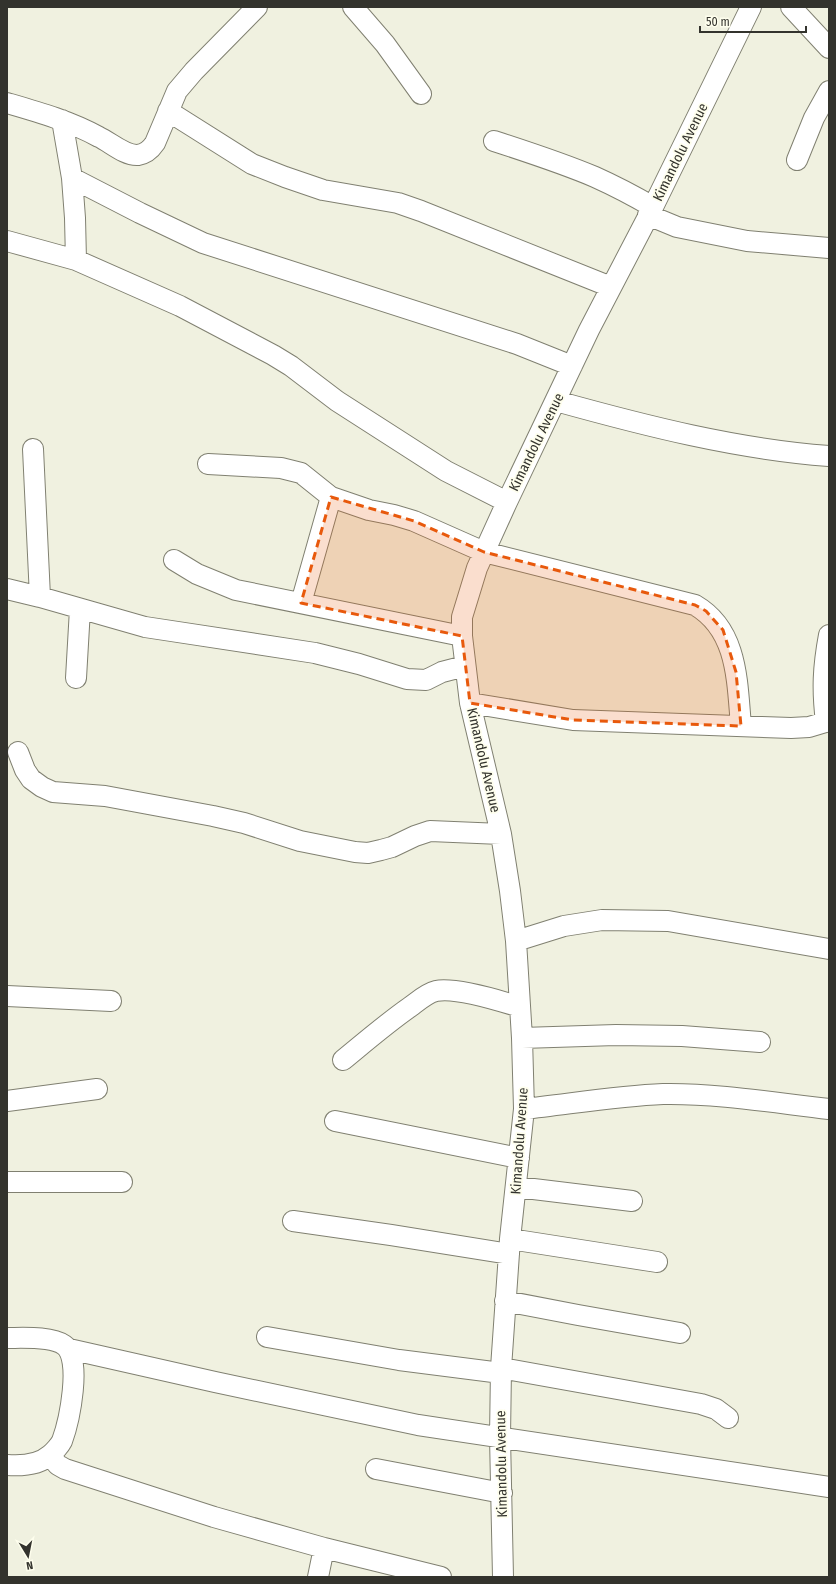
<svg xmlns="http://www.w3.org/2000/svg" width="836" height="1584" font-family="'Fira Sans Condensed',sans-serif">
<rect width="100%" height="100%" fill="#f0f1e0"/>
<g fill="none" stroke-linecap="round" stroke-linejoin="round">
<defs>
<path id="minor" d="M353,7L385,44L421,94
M791,7L829,48
M7,103C38,112 70,121 99,137C110,142 125,156 138,155C145,154 151,149 155,143L177,91L194,71L257,7
M168,111L252,164L285,177L323,190L398,203L421,211L611,287
M62,120L72,178L75,218L76,260
M494,141C528,152 562,163 595,177C615,186 634,196 653,207
M797,160L814,118L829,91
M72,178L140,213L203,243L517,344L572,366
M648,215L677,227L747,241L829,248
M7,241L76,260L180,306L273,355L291,366L337,401L446,471L507,502
M556,401C646,426 736,449 829,456
M33,449L40,597
M208,464L281,468L301,473L331,497L369,510L394,515L414,521L484,552L695,605C738,630 737,681 741,726
M174,560L197,574L236,590L462,636
M7,589L40,597L145,627L315,653L359,664L407,679L426,680L442,672L465,666
M301,603L331,497
M76,678L80,609
M470,703L573,720L791,728L809,727L829,721
M826,722C822,690 823,667 829,635
M18,752L25,770L31,779L42,787L53,792L105,796L213,816L244,823L300,841L355,852L368,853L381,850L392,847L415,836L430,831L501,834
M516,941L564,926L602,920L668,921L829,949
M7,996L111,1001
M522,1038L616,1035L682,1036L760,1042
M343,1060C365,1042 387,1023 410,1007C418,1001 427,993 436,991C455,987 501,1001 520,1007
M7,1101L97,1089
M524,1109C570,1104 617,1096 663,1094C716,1093 776,1103 829,1109
M335,1121L519,1158
M7,1182H122
M517,1187L632,1201
M293,1221L391,1235L509,1254
M510,1239L657,1262
M505,1301L578,1315L680,1333
M267,1337L399,1360L501,1373
M7,1338C23,1338 51,1336 64,1345C83,1358 69,1422 62,1441C60,1445 54,1452 50,1455C39,1465 21,1466 7,1465
M69,1349L215,1382L418,1425L829,1487
M501,1368L701,1404L716,1409L728,1418
M50,1456L58,1465L65,1469L214,1517L324,1548L441,1577
M376,1469L502,1493
M318,1577L324,1548
M503,1577L500,1437L501,1368L510,1239L524,1109L522,1038L516,941L510,891L501,834L470,703L462,636V617L477,568L507,502L589,330L653,207L751,7"/>
</defs>
<use href="#minor" stroke="#808071" stroke-width="22"/>
<use href="#minor" stroke="#fff" stroke-width="20"/>
</g>
<path fill="#e8590c" fill-opacity="0.2" stroke="#e8590c" stroke-width="3" stroke-dasharray="8 5" stroke-linejoin="round" d="M331,497L414,521L484,552L695,605L706,611L723,630L736,672L741,726L573,720L470,703L462,636L301,603Z"/>
<g text-anchor="middle" stroke-width="3.5" stroke-linejoin="round" paint-order="stroke">
<g font-size="14" fill="#33332d" stroke="#fefeed">
<text transform="translate(680 152) rotate(-64)" y="5">Kimandolu Avenue</text>
<text transform="translate(536 442) rotate(-64)" y="5">Kimandolu Avenue</text>
<text transform="translate(484 760) rotate(77)" y="5">Kimandolu Avenue</text>
<text transform="translate(519 1141) rotate(-86)" y="5">Kimandolu Avenue</text>
<text transform="translate(501 1464) rotate(-91)" y="5">Kimandolu Avenue</text>
</g>
</g>
<rect width="836" height="1584" fill="none" stroke="#33332d" stroke-width="16"/>
<g transform="translate(28 1556) rotate(170)" stroke="#fefeed" stroke-width="3" paint-order="stroke">
<path d="M0-3L7 15L0 10L-7 15Z" fill="#33332d"/>
<text y="-6" font-size="11" font-weight="bold" text-anchor="middle" fill="#33332d">N</text>
</g>
<path d="M700 26v6h106v-6" fill="none" stroke="#33332d" stroke-width="2"/>
<text x="706" y="26" font-size="12" fill="#33332d" stroke="#fefeed" stroke-width="3" paint-order="stroke">50 m</text>
</svg>
